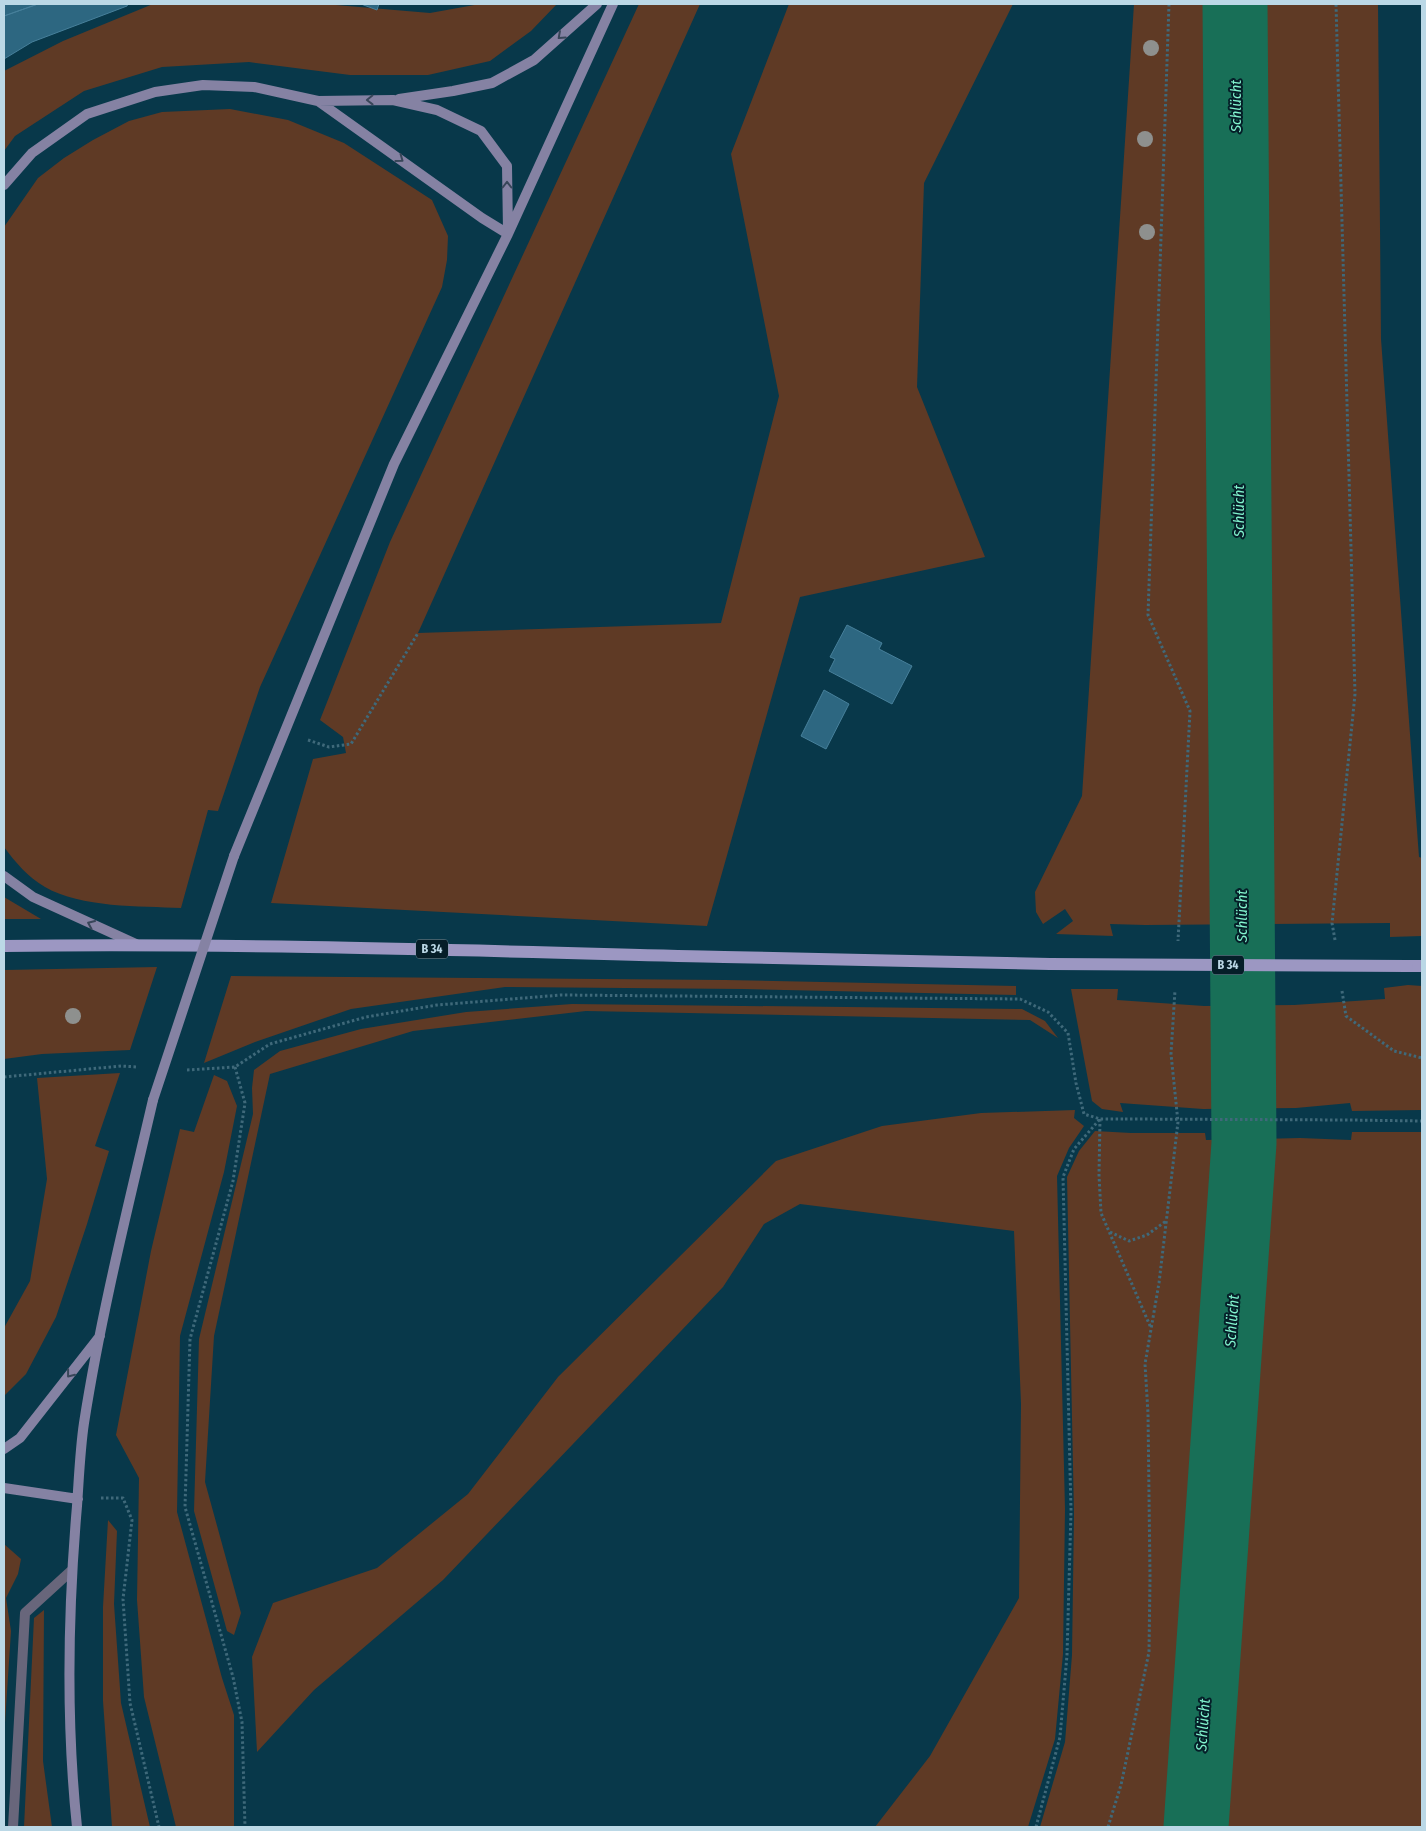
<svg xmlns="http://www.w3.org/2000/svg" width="1426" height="1831" font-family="'Fira Sans Condensed',sans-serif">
<rect width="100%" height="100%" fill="#08384a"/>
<path fill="#5f3a25" d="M153,4H324L430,13L480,4H557L531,31L490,61L428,75H350L249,62L162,67L84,91L15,136L4,151V71L63,41Z
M639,4H700L418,633L721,623L779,396L731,154L789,4H1013L924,183L917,387L985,557L800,597L707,926L271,903L313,759L346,753L343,737L320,720L390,542Z
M1134,4H1378L1381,339L1419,857L1422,858V936L1390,937V923L1145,925L1110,924L1113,936L1056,934L1073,921L1065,909L1043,924L1036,912L1035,892L1082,796Z
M230,109L288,120L344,143L432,200L448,236L447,260L442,287L260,687L218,811L208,810L181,908C140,906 81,908 45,887C28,877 15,862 4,847V227L38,178L64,158L93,140L129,121L162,112Z
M4,897L41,919H4Z
M157,967L130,1050L42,1054L4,1059V970Z
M231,976L725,980L1016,986V995L743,989L505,987L351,1009L255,1042L204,1063Z
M1408,985L1422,986V1110L1352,1111L1350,1103L1296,1108L1203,1109L1120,1103L1123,1112L1102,1109L1092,1101L1071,989H1118L1117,1000L1204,1006L1294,1005L1385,999L1384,988Z
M572,1004L1022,1009L1045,1021L1058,1038L1030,1020L586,1011L413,1031L270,1074L214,1336L205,1482L241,1613L234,1635L227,1631L194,1511L199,1339L253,1114L252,1088L254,1070L280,1051L361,1029L466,1012Z
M120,1073L95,1146L109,1151L87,1224L56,1317L26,1374L4,1396V1328L30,1281L47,1179L37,1078Z
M214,1075L227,1081L237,1106L224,1172L180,1336L177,1512L222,1678L234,1715V1827H176L144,1697L137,1600L139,1478L116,1435L151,1251L180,1129L194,1132Z
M1075,1110L1074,1118L1084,1126L1069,1148L1057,1176L1065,1509L1063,1654L1055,1739L1028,1827H875L930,1756L1019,1598L1021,1404L1014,1231L800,1204L764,1224L723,1287L443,1580L314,1690L257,1752L252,1657L273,1603L377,1568L468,1494L558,1377L776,1161L882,1126L981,1113Z
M1095,1131L1131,1133H1205L1206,1140L1300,1138L1351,1140L1352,1132H1422V1827H1040L1065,1742L1072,1655L1074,1514L1067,1177L1079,1151Z
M108,1520L117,1531L114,1604L121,1703L150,1827H112L103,1701V1607Z
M4,1544L21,1559L18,1574L6,1598L11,1631L4,1738Z
M44,1610L43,1761L52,1827H24L34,1618Z"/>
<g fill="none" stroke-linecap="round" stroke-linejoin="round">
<path stroke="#186f57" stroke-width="65" d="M1196,1827L1244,1143L1235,4"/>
</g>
<path fill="#2d6781" stroke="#47809b" d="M4,4H38L4,16Z
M38,4H128L127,6L32,42L4,59V16Z
M361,4H379L377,10Z
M847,625L882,643L879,649L912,666L892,704L829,671L835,659L830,657Z
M824,690L849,704L826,749L801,736Z"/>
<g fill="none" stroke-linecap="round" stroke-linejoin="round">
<path stroke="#3f697a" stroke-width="3" stroke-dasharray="2.5 2.5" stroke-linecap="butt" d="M1169,4L1148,615L1190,711L1178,941
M308,740L329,747L351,744L418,633
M1335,940L1332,923L1355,694L1336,4
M1342,991L1346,1016L1394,1051L1422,1058
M235,1067L245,1103L233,1181L190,1339L185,1507L233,1677L242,1722L245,1827
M187,1070L235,1067L270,1044L366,1017L437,1005L561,995L1020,999L1048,1012L1068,1033L1076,1083L1084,1114L1100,1119H1125
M4,1077L121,1066L138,1067
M1100,1119L1099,1175L1101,1213L1151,1328
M1350,1120L1422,1121
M1110,1232L1129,1241L1147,1235L1166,1221
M101,1498H123L132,1520L123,1599L130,1703L159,1827
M1036,1827L1060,1737L1067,1655L1071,1511L1063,1177L1074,1149L1100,1119
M1108,1827L1121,1785L1149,1652L1150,1577L1148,1413L1145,1364L1159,1283L1178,1122L1171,1054L1175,990"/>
<path stroke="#68667b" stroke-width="10" d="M13,1827L25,1613L71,1571"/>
<path stroke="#8582a3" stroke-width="10" d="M399,99L453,91L492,83L534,60L597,4
M318,101L482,218L508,234
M4,185L32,153L87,114L155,92L203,85L254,87L318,101L393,100L437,110L481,131L507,166L508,231
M234,856L394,464L508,234L613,4
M4,876L33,897L136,944
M4,1449L20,1438L100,1336
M4,1488L78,1499
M77,1827C66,1722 68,1611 77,1506C79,1478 80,1450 84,1423C101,1314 128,1207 153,1100"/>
<path stroke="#9c97c2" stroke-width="12" d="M4,946C244,943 484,951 724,957C833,960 941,961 1050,964
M1407,966H1422"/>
<path stroke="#3f697a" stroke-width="3" stroke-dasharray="2.5 2.5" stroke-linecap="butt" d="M1125,1119L1350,1120"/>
<path stroke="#8582a3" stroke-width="10" d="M153,1100L234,856"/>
<path stroke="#9c97c2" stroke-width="12" d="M1050,964L1407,966"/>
</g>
<g fill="#8e908e">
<circle cx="1151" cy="48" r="8"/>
<circle cx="1145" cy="139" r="8"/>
<circle cx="1147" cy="232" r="8"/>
<circle cx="73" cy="1016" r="8"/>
</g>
<defs><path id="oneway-chevron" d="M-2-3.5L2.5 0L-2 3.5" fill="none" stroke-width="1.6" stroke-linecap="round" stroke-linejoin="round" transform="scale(1.25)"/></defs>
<g stroke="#384659">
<use href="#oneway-chevron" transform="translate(561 36) rotate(138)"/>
<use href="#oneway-chevron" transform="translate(370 100) rotate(179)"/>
<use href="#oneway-chevron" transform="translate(400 159) rotate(36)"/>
<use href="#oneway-chevron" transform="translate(507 185) rotate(-90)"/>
<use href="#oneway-chevron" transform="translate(91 924) rotate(-156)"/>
<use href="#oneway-chevron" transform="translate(70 1374) rotate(128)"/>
</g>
<g text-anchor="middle" stroke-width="4" stroke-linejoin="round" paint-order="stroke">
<g fill="#051e28" stroke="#84a0ad" stroke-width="1">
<rect x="416" y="939.5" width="32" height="19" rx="4"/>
<rect x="1212" y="955.5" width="32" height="19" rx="4"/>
</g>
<g font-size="12" font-weight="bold" fill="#bbd8e6">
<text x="432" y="953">B 34</text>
<text x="1228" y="969">B 34</text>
</g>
<g font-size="15" font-style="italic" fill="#82f4ce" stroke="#051e28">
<text transform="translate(1236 106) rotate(-90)" y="5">Schlücht</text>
<text transform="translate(1239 511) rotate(-90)" y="5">Schlücht</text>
<text transform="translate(1242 916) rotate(-90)" y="5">Schlücht</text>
<text transform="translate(1232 1321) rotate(-86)" y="5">Schlücht</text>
<text transform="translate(1203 1725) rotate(-86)" y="5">Schlücht</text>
</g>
</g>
<rect width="1426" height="1831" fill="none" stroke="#bbd8e6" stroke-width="10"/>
</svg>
